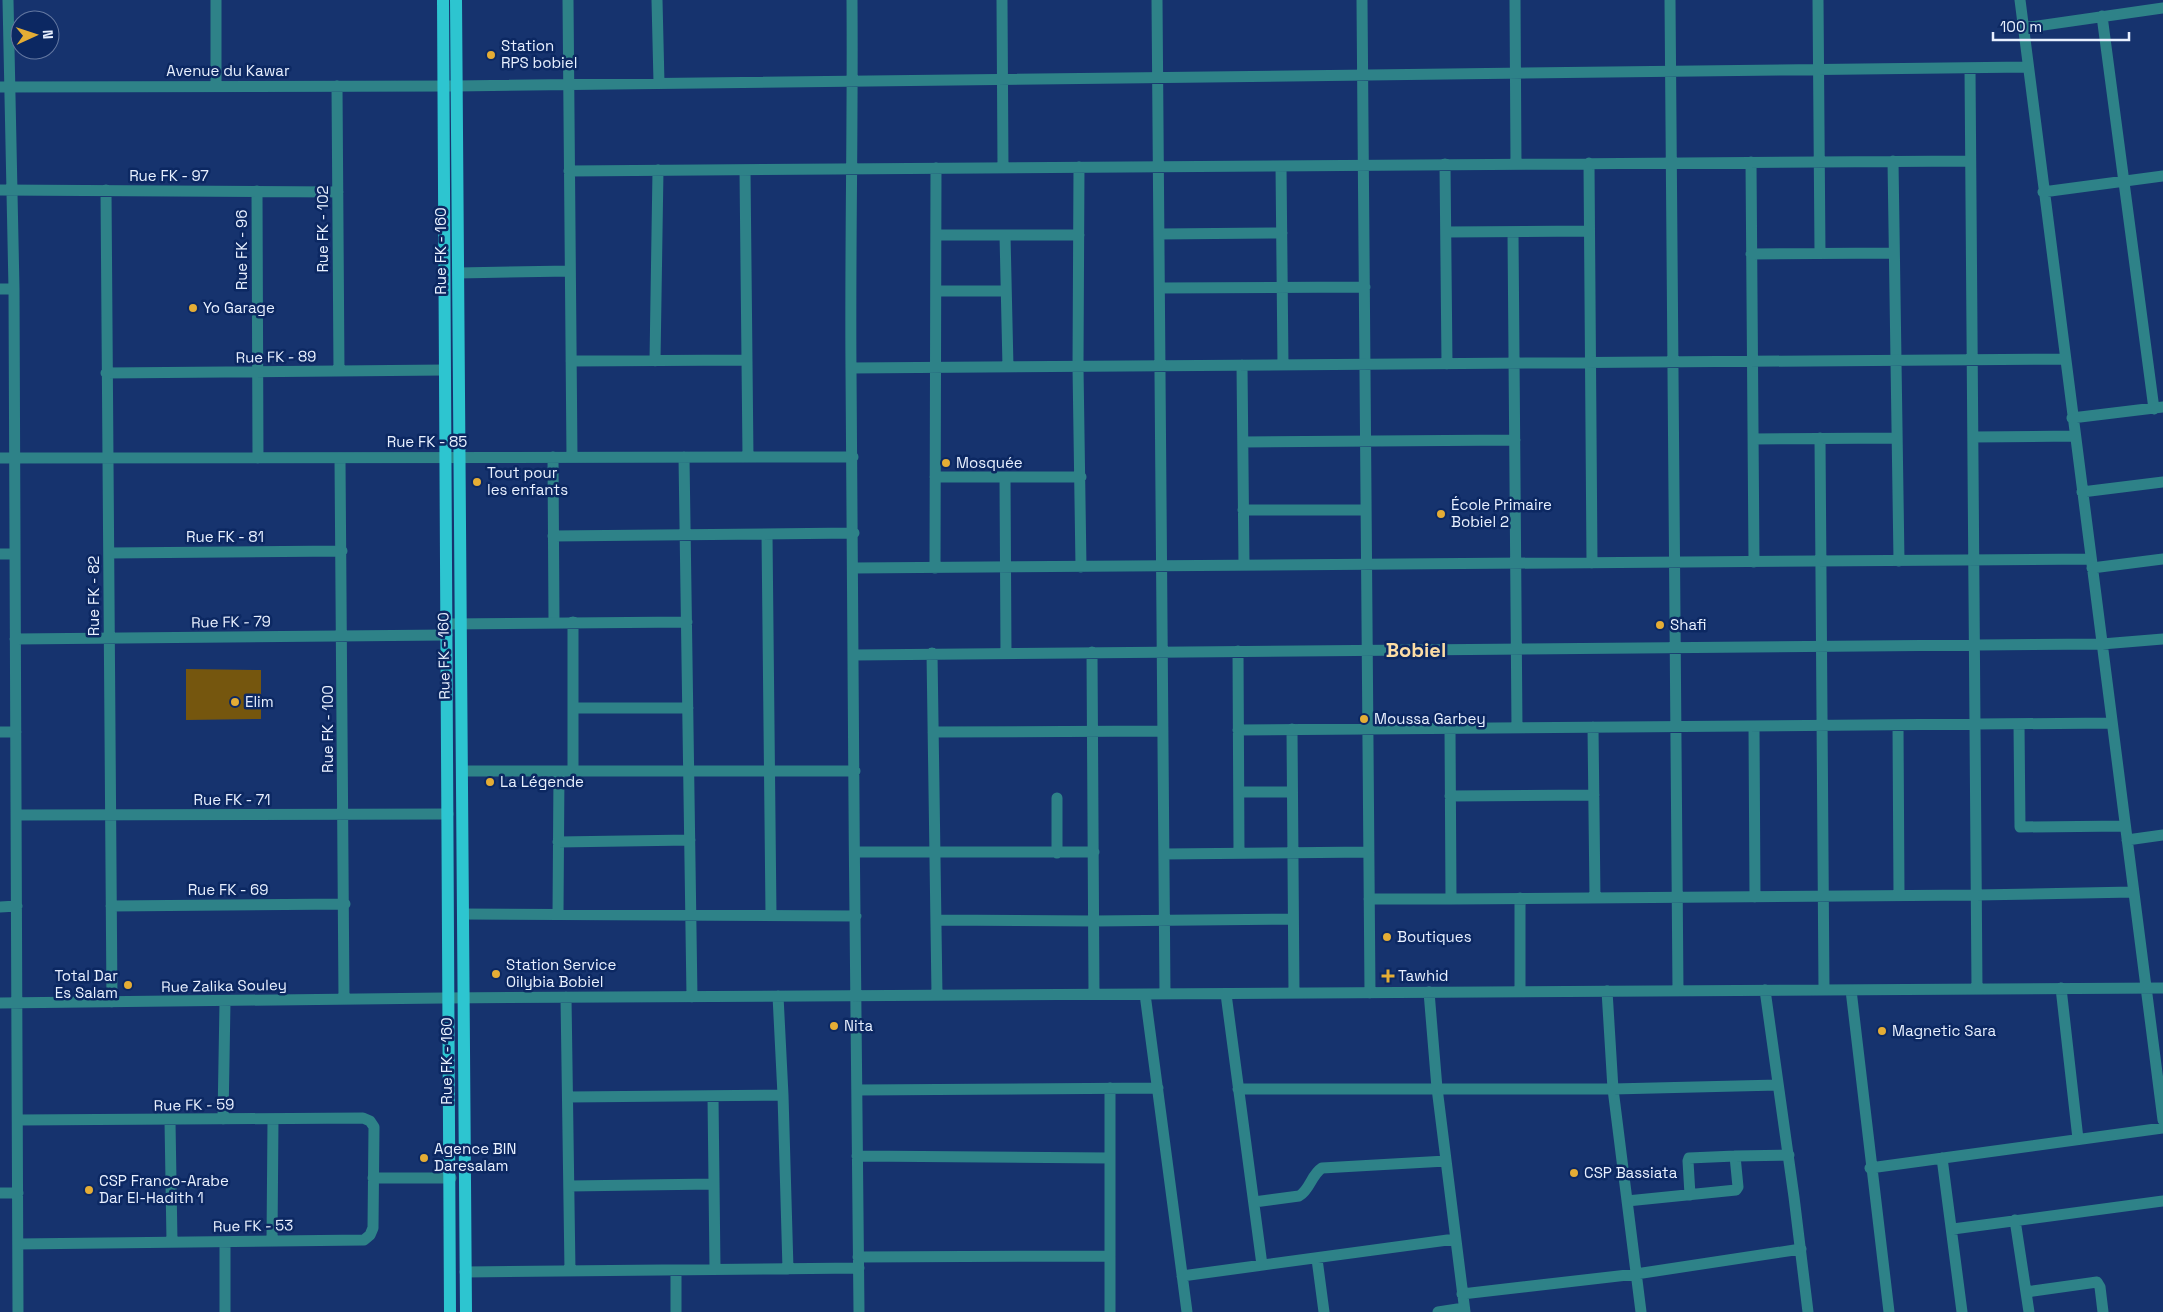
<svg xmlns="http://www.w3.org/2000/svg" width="2163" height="1312" font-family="'Space Grotesk',sans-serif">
<rect width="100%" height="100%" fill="#16336e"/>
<path fill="#75560e" d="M186,669L261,670V719L186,720Z"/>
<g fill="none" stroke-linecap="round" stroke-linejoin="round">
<path stroke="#2e8288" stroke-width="11" d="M8,0L14,289L18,1312
M216,0V86
M568,0L572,457
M657,0L659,83
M852,0C853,123 850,246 851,369C854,683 854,998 859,1312
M1002,0L1003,168
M1157,0L1165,994
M1362,0L1370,993
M1515,0L1516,164
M1670,0L1678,991
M1818,0L1820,253
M2020,0L2163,1120
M2102,16L2154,409
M2023,28L2163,8
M1970,68L1977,989
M337,86L339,371
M0,87L456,86L2027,67
M1893,161L1899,561
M1751,162L1754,562
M1589,163L1592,563
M1445,164L1447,364
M1281,166L1283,365
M1079,167L1078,367L1081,567
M745,170L748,457
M569,171L1970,161
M0,190L338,192
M106,190L112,1002
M257,191L258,458
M2043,192L2163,176
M1446,232L1589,231
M1513,232L1517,728
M1159,234L1282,233
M936,235H1079
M1005,235L1008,367
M1751,254L1894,253
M458,273L570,271
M1160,288L1365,287
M0,289H14
M936,291H1006
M571,361L747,360
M655,361L658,170
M1242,365L1244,565
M851,368L2065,359
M106,373L445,370
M2072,418L2163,407
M1973,437L2075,436
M1820,438L1824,990
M1753,439L1897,438
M1243,442L1515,440
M553,457L554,622
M684,457L692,997
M0,458L853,457
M340,458L344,999
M935,477H1081
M1005,477L1006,653
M2082,492L2163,482
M1243,510H1366
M767,534L771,915
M553,536L854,533
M109,553L342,551
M0,554H15
M854,568L2091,559
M935,568L936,168
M2092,568L2163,559
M573,622V771
M446,624L687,622
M15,639L447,635
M1238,651L1239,853
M1092,652L1094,994
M932,653L937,995
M854,655L2102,644L2163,639
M573,708H688
M2019,724L2020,827L2125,826
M1898,725L1899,895
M1754,726L1755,897
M1593,727L1595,898
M1450,728L1451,899L1976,895L2133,892
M1292,729L1294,993
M1238,730L2112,723
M0,732H16
M933,732L1163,731
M462,771H855
M1239,792H1292
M1450,796L1594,795
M1057,798V853
M16,815L448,814
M2127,840L2163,835
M558,842L690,840
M855,852H1094
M1164,854L1369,852
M1520,898V992
M1369,899H1451
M111,906L345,904
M0,907L17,906
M463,914L856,916
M558,914L559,771
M936,920L1094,921L1293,919
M2061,988L2078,1139
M1765,990L1794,1197L1808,1312
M1851,990L1889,1312
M1607,991L1613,1089L1641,1312
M1429,992L1437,1088L1465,1312
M1145,994L1187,1312
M1226,994L1262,1265
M778,996L783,1095L788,1269
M566,997L570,1271
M0,1003L443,998L2163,988
M1238,1089H1613L1778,1085
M857,1090L1158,1088
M713,1096L715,1269
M568,1097L783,1095
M223,1119L225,1002
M18,1120L363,1118L370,1121L374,1127L373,1228L370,1235L364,1240L18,1244
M170,1121L172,1242
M857,1156L1109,1158
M1942,1158L1962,1312
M1870,1168L2163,1128
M373,1178H451
M569,1186L714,1184
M0,1193H18
M1690,1195L1688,1161L1689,1158L1735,1156
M1627,1201L1736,1190L1738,1187L1735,1156L1789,1155
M1254,1202L1299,1196C1310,1190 1311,1175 1322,1168L1446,1161
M2015,1220L2029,1312
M1953,1229L2163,1201
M272,1241L273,1119
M225,1242V1312
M858,1257L1110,1256
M1317,1259L1324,1312
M465,1272L859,1268
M1182,1276L1455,1239
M2026,1292L2097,1282L2100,1287L2103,1312
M1462,1294L1636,1274L1801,1249
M676,1312V1270
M1110,1312V1088
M1438,1312L1464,1308"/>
<path stroke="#2dc5d0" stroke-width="12" d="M443,0L450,1312
M456,0L466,1312"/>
</g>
<g fill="#e5ad35" stroke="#0c2862" stroke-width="2">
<circle cx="491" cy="55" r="5"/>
<circle cx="193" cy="308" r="5"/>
<circle cx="946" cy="463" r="5"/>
<circle cx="477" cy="482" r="5"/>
<circle cx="1441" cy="514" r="5"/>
<circle cx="1660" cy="625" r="5"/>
<circle cx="235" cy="702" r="5"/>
<circle cx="1364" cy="719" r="5"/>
<circle cx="490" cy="782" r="5"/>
<circle cx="1387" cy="937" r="5"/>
<circle cx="496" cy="974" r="5"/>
<path d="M1385.5 968.5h5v5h5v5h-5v5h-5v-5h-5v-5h5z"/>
<circle cx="128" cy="985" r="5"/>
<circle cx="834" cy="1026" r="5"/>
<circle cx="1882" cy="1031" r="5"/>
<circle cx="424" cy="1158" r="5"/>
<circle cx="1574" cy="1173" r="5"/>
<circle cx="89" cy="1190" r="5"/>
</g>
<g text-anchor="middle" stroke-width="5" stroke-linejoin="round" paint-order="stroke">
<g font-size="15" fill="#e8f0ff" stroke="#0c2862" text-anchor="start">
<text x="501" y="51">Station<tspan x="501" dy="17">RPS bobiel</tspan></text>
<text x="203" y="313">Yo Garage</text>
<text x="956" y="468">Mosquée</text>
<text x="487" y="478">Tout pour<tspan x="487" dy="17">les enfants</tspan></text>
<text x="1451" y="510">École Primaire<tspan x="1451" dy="17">Bobiel 2</tspan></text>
<text x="1670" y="630">Shafi</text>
<text x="245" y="707">Elim</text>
<text x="1374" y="724">Moussa Garbey</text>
<text x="500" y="787">La Légende</text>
<text x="1397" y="942">Boutiques</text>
<text x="506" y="970">Station Service<tspan x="506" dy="17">Oilybia Bobiel</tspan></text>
<text x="118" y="981" text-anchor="end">Total Dar<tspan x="118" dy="17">Es Salam</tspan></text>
<text x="1398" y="981">Tawhid</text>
<text x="844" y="1031">Nita</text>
<text x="1892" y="1036">Magnetic Sara</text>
<text x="434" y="1154">Agence BIN<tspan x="434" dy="17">Daresalam</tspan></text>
<text x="1584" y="1178">CSP Bassiata</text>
<text x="99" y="1186">CSP Franco-Arabe<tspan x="99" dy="17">Dar El-Hadith 1</tspan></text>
</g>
<g font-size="15" fill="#e8f0ff" stroke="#0c2862">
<text x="228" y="76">Avenue du Kawar</text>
<text x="169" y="181">Rue FK - 97</text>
<text transform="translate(323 229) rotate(-90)" y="5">Rue FK - 102</text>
<text transform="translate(242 250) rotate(-90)" y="5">Rue FK - 96</text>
<text transform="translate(441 251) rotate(-90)" y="5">Rue FK - 160</text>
<text transform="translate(276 357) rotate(-1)" y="5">Rue FK - 89</text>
<text x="427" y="447">Rue FK - 85</text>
<text x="225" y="542">Rue FK - 81</text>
<text transform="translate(94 596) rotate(-90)" y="5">Rue FK - 82</text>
<text transform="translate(231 622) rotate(-1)" y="5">Rue FK - 79</text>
<text transform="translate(444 656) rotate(-91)" y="5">Rue FK - 160</text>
<text transform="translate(328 729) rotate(-90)" y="5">Rue FK - 100</text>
<text x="232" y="805">Rue FK - 71</text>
<text x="228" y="895">Rue FK - 69</text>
<text transform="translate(224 986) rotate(-1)" y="5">Rue Zalika Souley</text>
<text transform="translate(447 1061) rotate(-90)" y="5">Rue FK - 160</text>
<text transform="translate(194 1105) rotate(-1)" y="5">Rue FK - 59</text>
<text transform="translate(253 1226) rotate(-1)" y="5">Rue FK - 53</text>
</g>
<g font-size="20" font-weight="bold" fill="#fcdda5" stroke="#0c2862">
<text x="1416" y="657">Bobiel</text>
</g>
</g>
<g transform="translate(35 35) rotate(87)"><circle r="24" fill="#0c2862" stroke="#6478a1"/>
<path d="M0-4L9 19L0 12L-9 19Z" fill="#e5ad35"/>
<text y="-8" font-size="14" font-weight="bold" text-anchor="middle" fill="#e8f0ff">N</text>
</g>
<path d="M1993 32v8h136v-8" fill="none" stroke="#e8f0ff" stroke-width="2.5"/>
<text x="2000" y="32" font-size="15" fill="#e8f0ff" stroke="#0c2862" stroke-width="4" paint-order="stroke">100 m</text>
</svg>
